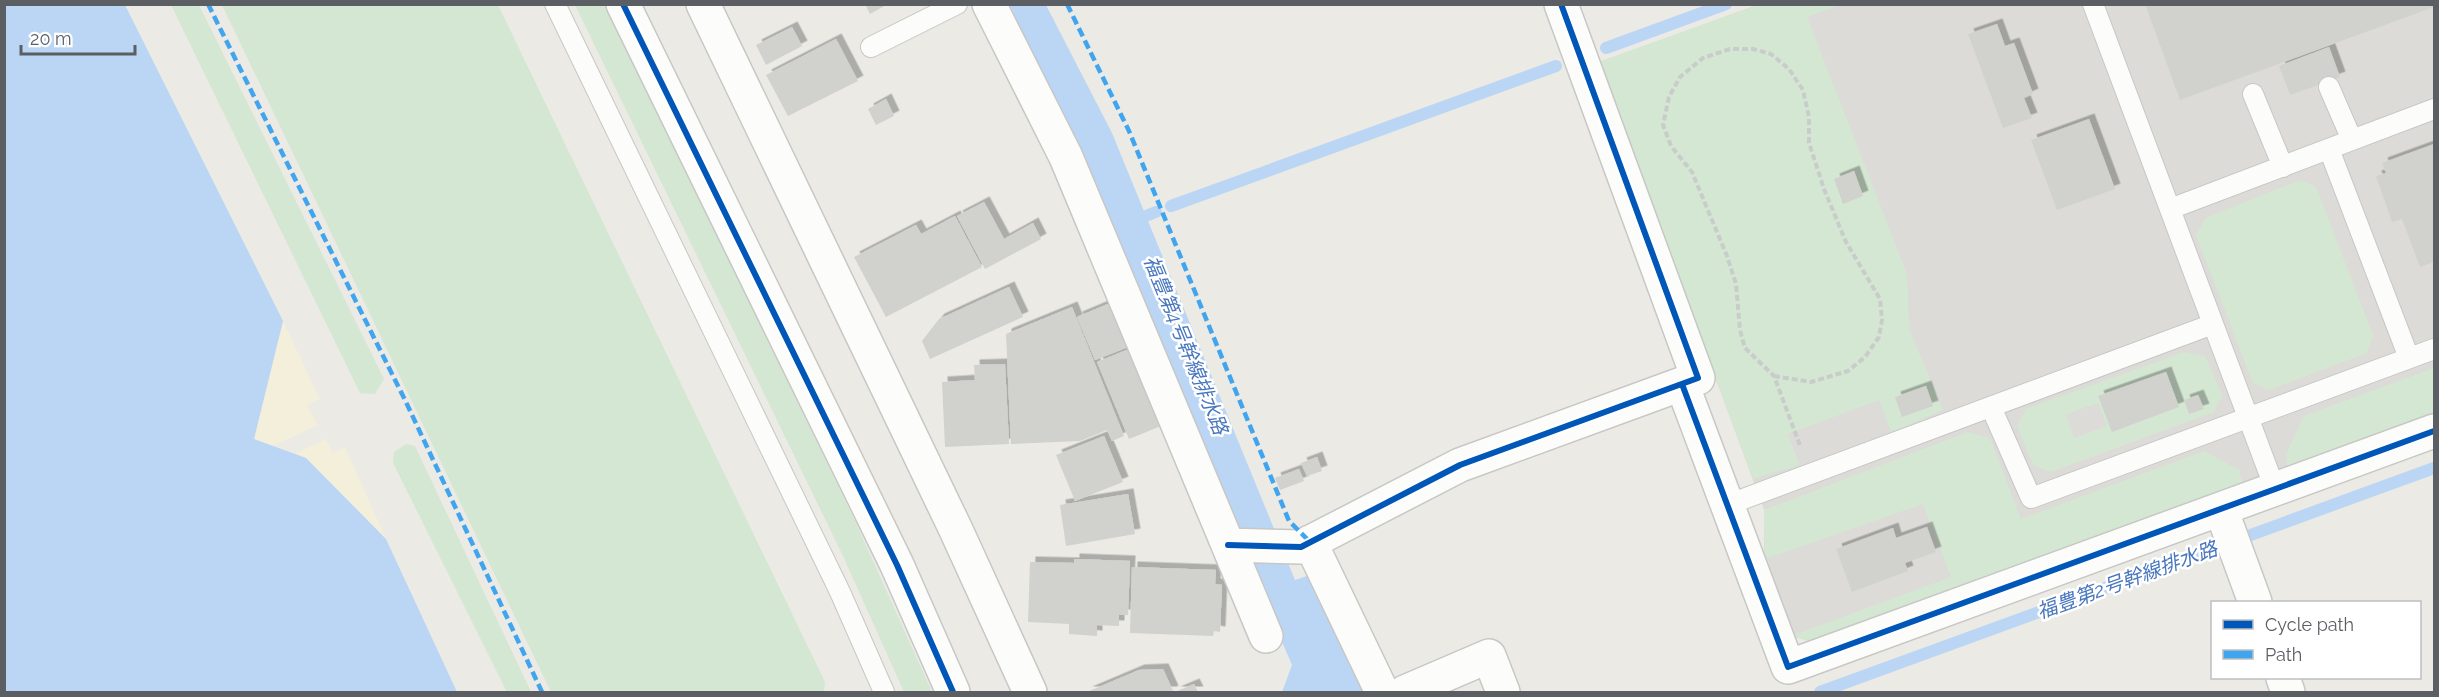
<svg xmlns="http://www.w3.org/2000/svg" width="2439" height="697" font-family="Raleway,'Noto Sans JP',sans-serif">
<defs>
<filter id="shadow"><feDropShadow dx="5.5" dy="-5.5" stdDeviation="0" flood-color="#0004"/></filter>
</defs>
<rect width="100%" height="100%" fill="#ebeae5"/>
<path fill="#dcdbd7" d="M1757,5H2434V413L1809,641L1791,636L1764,555V510L1599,62Z"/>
<path fill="#d4e7d3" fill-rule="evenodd" d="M171,5H199L384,379L375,394L360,393Z
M222,5H498L825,682L824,692H551Z
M575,5H606L855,521L932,692H904L843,556Z
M1757,5H1840L1807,17L1907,274L1909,329L1943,410L1891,432L1879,400L1788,434L1799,465L1753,479L1599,62Z
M2300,180L2316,187L2373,335L2367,353L2269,390L2253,383L2196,235L2206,218Z
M2184,352L2205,356L2222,395L2214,412L2051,472L2033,465L2017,426L2026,409ZM2098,403L2107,426L2074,438L2066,414Z
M2434,368V413L2287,466L2286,454L2304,416Z
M1968,432L1990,438L2021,519L2204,451L2239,470L2243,483L1809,641L1791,636L1951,577L1923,504L1765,559L1764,510Z
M406,444L415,446L531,692H507L393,463L394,452Z"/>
<path fill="#f3efdb" d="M283,321L320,399L307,405L318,425L273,446L254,440Z
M326,439L333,453L345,447L386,539L306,458L295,454Z"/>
<path fill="#bbd6f4" d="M4,5H125L283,321L254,439L306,458L386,539L457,692H5Z
M1010,5H1046L1112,133L1295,580L1316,573L1371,692H1282L1292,665L1260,591L1255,562Z"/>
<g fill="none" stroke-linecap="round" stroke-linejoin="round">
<path stroke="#bbd6f4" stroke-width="12" d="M1606,48L1726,4
M1171,206L1556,66
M1135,220L1156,212
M1820,692L2434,468"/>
</g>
<path fill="#d1d1ce" filter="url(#shadow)" d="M865,4H888L870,14Z
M2145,4H2434V7L2180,100Z
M1997,24L2005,46L2014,43L2033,94L2024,98L2032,118L2003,128L1968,34Z
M792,27L802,46L766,65L756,45Z
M836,39L858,81L788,116L766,75Z
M2329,47L2340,77L2290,95L2279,66Z
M886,99L894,116L876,125L868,109Z
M2089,119L2115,189L2057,210L2031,140Z
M2434,144V262L2420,267L2402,219L2392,222L2376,176L2386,173L2382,163Z
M1854,171L1863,196L1843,204L1834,179Z
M984,202L1004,239L1033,223L1041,239L985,269L957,216Z
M955,216L982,267L886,317L854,257L916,225L921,234Z
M1009,287L1023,317L930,359L922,341L939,319Z
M1115,301L1133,345L1095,360L1077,317Z
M1072,307L1124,436L1112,441L1107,430L1080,441L1011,444L1006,334Z
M1134,347L1166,424L1129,439L1097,362Z
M1005,364L1009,444L945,447L942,382L975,380L974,365Z
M2166,372L2179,407L2112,432L2098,396Z
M1926,386L1933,406L1902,417L1895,397Z
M2198,395L2204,409L2189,414L2184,400Z
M1104,436L1123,482L1075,501L1056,455Z
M1317,457L1322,471L1307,476L1301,463Z
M1299,469L1304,481L1280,490L1275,478Z
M1128,494L1135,534L1066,546L1060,505Z
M1927,527L1936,552L1905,563L1908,571L1852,592L1836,549L1893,528L1896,538Z
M1074,559L1130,561L1128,615H1119V626L1097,625V636L1069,634V624L1028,622L1030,562L1074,563Z
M1132,567L1216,570L1215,584L1222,585L1220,632L1214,631L1213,636L1130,633Z
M1163,669L1173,691L1171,692H1087L1139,670Z
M1194,684L1198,692H1175Z"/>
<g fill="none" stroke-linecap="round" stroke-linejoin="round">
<defs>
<path id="service" d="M555,4L840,592L884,692
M2093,4L2275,489
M871,47L957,4
M2329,87L2352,140
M2253,94L2283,167
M2329,149L2409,358
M2170,209L2434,109
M1991,407L2031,498L2434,349
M1727,505L2213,324"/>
<path id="minor" d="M703,4L956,530L1030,692
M989,4L1066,157L1266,636
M1682,384L1788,667L2434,431
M2221,509L2255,602
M1310,542L1382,692
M1228,545L1301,547L1460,465L1698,378L1561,4
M2283,678L2288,692
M1405,692L1489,656L1503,692"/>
<path id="tertiary" d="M623,4L897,565L953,692"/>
</defs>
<use href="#service" stroke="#c7c7c6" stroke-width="22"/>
<use href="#minor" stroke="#c7c7c6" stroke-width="36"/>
<use href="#tertiary" stroke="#c7c7c6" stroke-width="36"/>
<path stroke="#c8ccca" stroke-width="4" stroke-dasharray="6 3" stroke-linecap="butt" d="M1774,376L1811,382L1848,371L1865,357L1879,337L1882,320L1880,299L1846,242L1824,189L1809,143V117L1803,90L1789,69L1771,54L1753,49H1730L1703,58L1680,77L1669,97L1663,125L1671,146L1692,172L1727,256L1736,284L1740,330L1745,348L1774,376L1801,448"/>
<use href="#service" stroke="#fcfcfb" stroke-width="20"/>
<use href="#minor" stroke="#fcfcfb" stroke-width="33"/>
<use href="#tertiary" stroke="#fcfcfb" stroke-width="33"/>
<path stroke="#40a5ee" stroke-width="4.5" stroke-dasharray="9 4.5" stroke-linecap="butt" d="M208,4L405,400L542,692
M1067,4L1129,131L1289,521L1310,542"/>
<defs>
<path id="cycleway" d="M623,4L897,565L953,692
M1682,384L1788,667L2434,431
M1228,545L1301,547L1460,465L1698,378L1561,4"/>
</defs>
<use href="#cycleway" stroke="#fff" stroke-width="10"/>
<use href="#cycleway" stroke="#0057b8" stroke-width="6"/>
</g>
<g text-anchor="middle" stroke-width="5" stroke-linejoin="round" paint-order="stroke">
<g font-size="20" font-style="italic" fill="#4977be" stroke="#fff">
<text transform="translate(1186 345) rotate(68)" y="7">福豊第4号幹線排水路</text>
<text transform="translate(2127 580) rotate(-20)" y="7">福豊第2号幹線排水路</text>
</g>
</g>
<rect width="2439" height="697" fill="none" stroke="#5b5e63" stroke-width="12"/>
<rect x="2211" y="601" width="210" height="78" fill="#ffffff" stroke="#bdbfc1" stroke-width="1.5"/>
<rect x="2223" y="620" width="30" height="9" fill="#0057b8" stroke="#bdbfc1" stroke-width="1.5"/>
<text x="2265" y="631" font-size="18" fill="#5b5e63">Cycle path</text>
<rect x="2223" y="650" width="30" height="9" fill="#40a5ee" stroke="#bdbfc1" stroke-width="1.5"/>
<text x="2265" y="661" font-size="18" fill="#5b5e63">Path</text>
<path d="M21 45v9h114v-9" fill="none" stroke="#5b5e63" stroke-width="3"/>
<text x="30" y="45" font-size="18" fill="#5b5e63" stroke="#ffffff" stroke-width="4.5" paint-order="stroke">20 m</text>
</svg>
